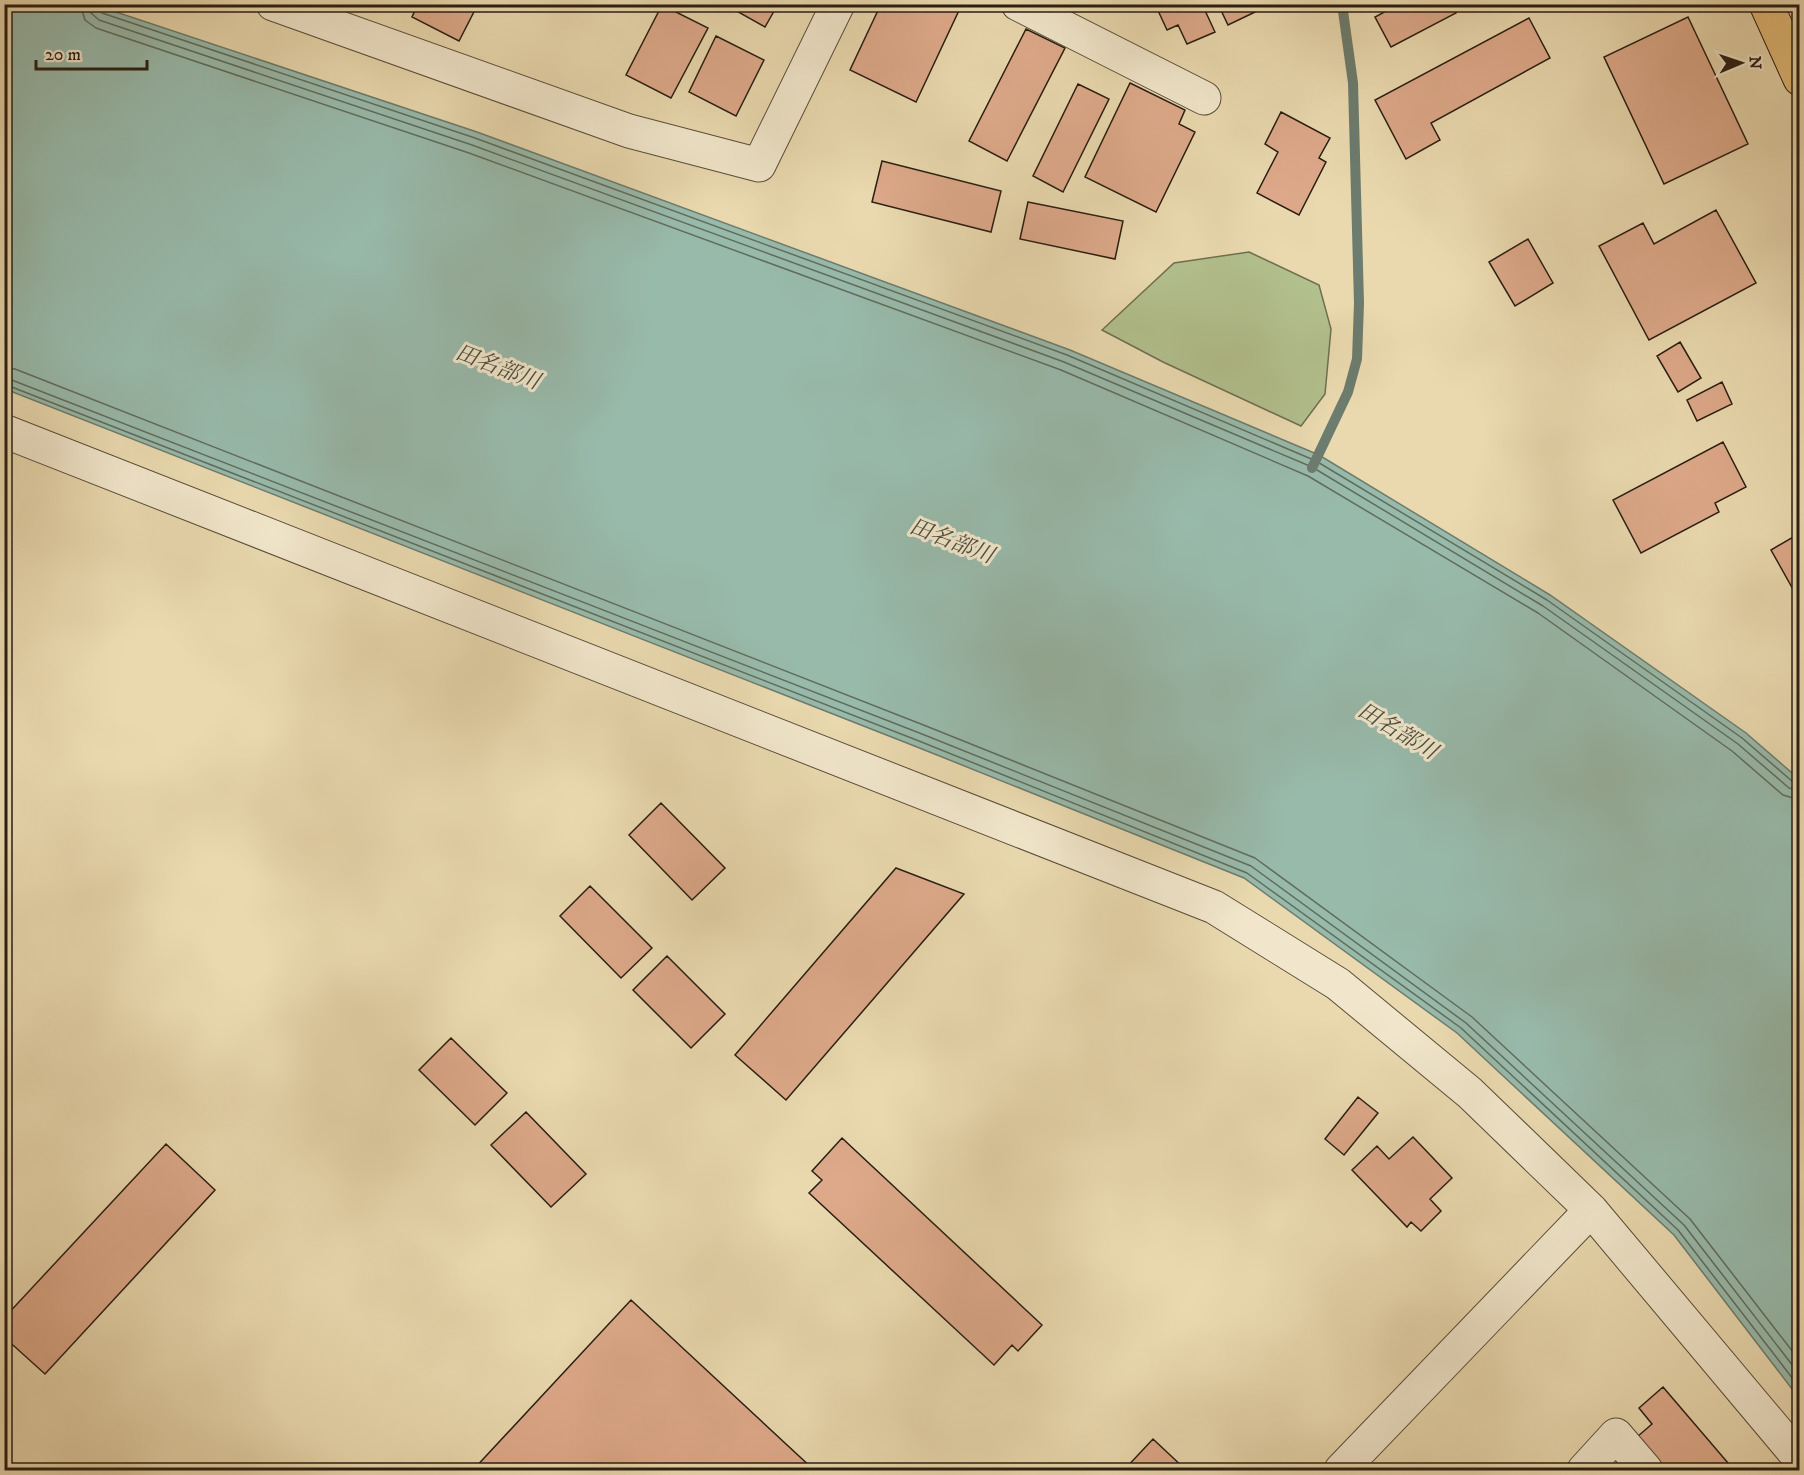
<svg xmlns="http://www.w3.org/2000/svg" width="1804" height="1475" font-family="'IM FELL DW Pica','Noto Serif JP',serif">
<rect width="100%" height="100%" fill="#ead9af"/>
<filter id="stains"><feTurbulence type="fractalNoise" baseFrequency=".00333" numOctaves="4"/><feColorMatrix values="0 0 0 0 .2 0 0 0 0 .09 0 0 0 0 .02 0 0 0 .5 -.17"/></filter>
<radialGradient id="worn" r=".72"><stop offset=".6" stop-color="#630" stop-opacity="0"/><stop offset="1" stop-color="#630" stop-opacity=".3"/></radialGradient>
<path fill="#b2c08e" stroke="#6e6f50" stroke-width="1.5" d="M1249,252L1319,285L1331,329L1325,394L1301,426L1163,362L1102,330L1174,263Z"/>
<path fill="#98baab" stroke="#6c7c6e" stroke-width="1.5" d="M4,5H95L477,132L1070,350L1319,455L1550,595L1746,733L1799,779V1398L1674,1235L1457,1033L1244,878L917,747L5,389Z"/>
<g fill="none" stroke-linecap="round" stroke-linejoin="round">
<path stroke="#606c5e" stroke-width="1.5" d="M80,4L85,20L96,28L469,153L1061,370L1308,476L1538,613L1732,751L1783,795L1800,800
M89,4L91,13L99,20L472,145L1064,362L1312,467L1543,606L1738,744L1789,788L1800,791
M97,4L102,13L475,138L1067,355L1316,461L1547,600L1742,738L1793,782L1800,783
M4,368L15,369L926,726L1255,858L1472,1017L1690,1219L1800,1361
M4,377L922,734L1251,866L1466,1023L1684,1225L1800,1375
M4,384L919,741L1247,873L1461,1028L1678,1230L1800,1388"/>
<path stroke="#6c7c6e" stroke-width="10" d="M1312,468L1348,392L1357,359L1359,303L1353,83L1342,4"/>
</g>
<path fill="#dda98a" stroke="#291e12" stroke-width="1.5" d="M418,4H478L459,41L412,17Z
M724,4H778L765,27Z
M881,4H962L916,102L850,70Z
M1155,4H1202L1215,32L1187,44L1178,25L1167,30Z
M1218,4H1252L1255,12L1228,25Z
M1399,4H1452L1456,13L1391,47L1375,17Z
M662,5L708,28L671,98L626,75Z
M1688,17L1748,144L1664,184L1604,57Z
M1529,18L1550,58L1431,123L1440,140L1406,159L1375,100Z
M1026,29L1065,48L1007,161L969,141Z
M716,36L764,60L736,116L689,92Z
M1130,83L1185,110L1179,124L1195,132L1156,212L1085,177Z
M1078,84L1109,99L1063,192L1033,176Z
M1281,112L1330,138L1319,158L1326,162L1299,215L1257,193L1278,152L1265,144Z
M882,161L1001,191L991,232L872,202Z
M1028,202L1123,221L1115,259L1020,239Z
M1716,210L1756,283L1649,340L1599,246L1643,223L1654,244Z
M1528,239L1553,283L1515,306L1489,262Z
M1680,342L1701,378L1678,392L1657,356Z
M1722,382L1732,404L1697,421L1687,400Z
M1723,442L1746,487L1715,503L1719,512L1641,553L1613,500Z
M1800,533V588L1794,591L1771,550Z
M661,803L725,868L692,900L629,835Z
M896,868L964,894L786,1100L735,1055Z
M590,886L652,948L621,978L560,916Z
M667,956L725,1014L691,1048L633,990Z
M451,1038L507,1093L475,1125L419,1070Z
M1358,1097L1378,1113L1344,1155L1325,1139Z
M526,1112L586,1174L551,1207L491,1145Z
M1413,1137L1452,1178L1430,1199L1441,1211L1421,1231L1411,1222L1407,1227L1352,1170L1377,1146L1389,1159Z
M842,1138L1042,1325L1018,1351L1012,1345L994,1365L809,1193L822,1180L812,1171Z
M166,1144L215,1190L45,1374L4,1337V1318Z
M631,1300L814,1470H473Z
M1663,1387L1734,1470H1666L1637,1437L1652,1424L1639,1408Z
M1153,1439L1186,1470H1124Z"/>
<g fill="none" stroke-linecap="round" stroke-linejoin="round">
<defs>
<path id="minor" d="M273,4L629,131L759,165L838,4
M1018,4L1204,98
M4,431L1214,907L1338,984L1470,1093L1591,1210L1800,1459
M1341,1470L1591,1210
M1584,1470L1616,1435L1646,1470"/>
<path id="highway" d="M1766,4L1800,79"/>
</defs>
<use href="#minor" stroke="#594d39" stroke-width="35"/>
<use href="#highway" stroke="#291e12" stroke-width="35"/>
<use href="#minor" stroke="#f1e6cb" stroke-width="33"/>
<use href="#highway" stroke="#e5bc78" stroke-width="33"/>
</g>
<g text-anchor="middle" stroke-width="6" stroke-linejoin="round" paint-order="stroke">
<g font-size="22" font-style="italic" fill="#4a4d40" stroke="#f1e6cb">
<text transform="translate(498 366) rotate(21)" y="8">田名部川</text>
<text transform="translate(952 540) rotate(21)" y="8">田名部川</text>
<text transform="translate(1398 730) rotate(31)" y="8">田名部川</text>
</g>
</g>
<rect width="1804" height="1475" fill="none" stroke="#ead9af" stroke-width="24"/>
<rect x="6" y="6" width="1792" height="1463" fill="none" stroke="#291e12" stroke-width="3"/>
<rect x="12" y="12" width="1780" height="1451" fill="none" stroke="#291e12" stroke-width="1.5"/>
<g transform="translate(1741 63) rotate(88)" stroke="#f1e6cb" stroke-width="4.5" paint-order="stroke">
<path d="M0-4.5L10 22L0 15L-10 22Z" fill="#291e12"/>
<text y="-9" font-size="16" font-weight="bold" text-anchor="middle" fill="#291e12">N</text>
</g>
<path d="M36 60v9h111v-9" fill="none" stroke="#291e12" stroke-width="3"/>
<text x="45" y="60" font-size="18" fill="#291e12" stroke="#f1e6cb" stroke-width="4.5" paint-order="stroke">20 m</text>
<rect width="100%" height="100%" filter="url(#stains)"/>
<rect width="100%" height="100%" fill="url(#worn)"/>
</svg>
